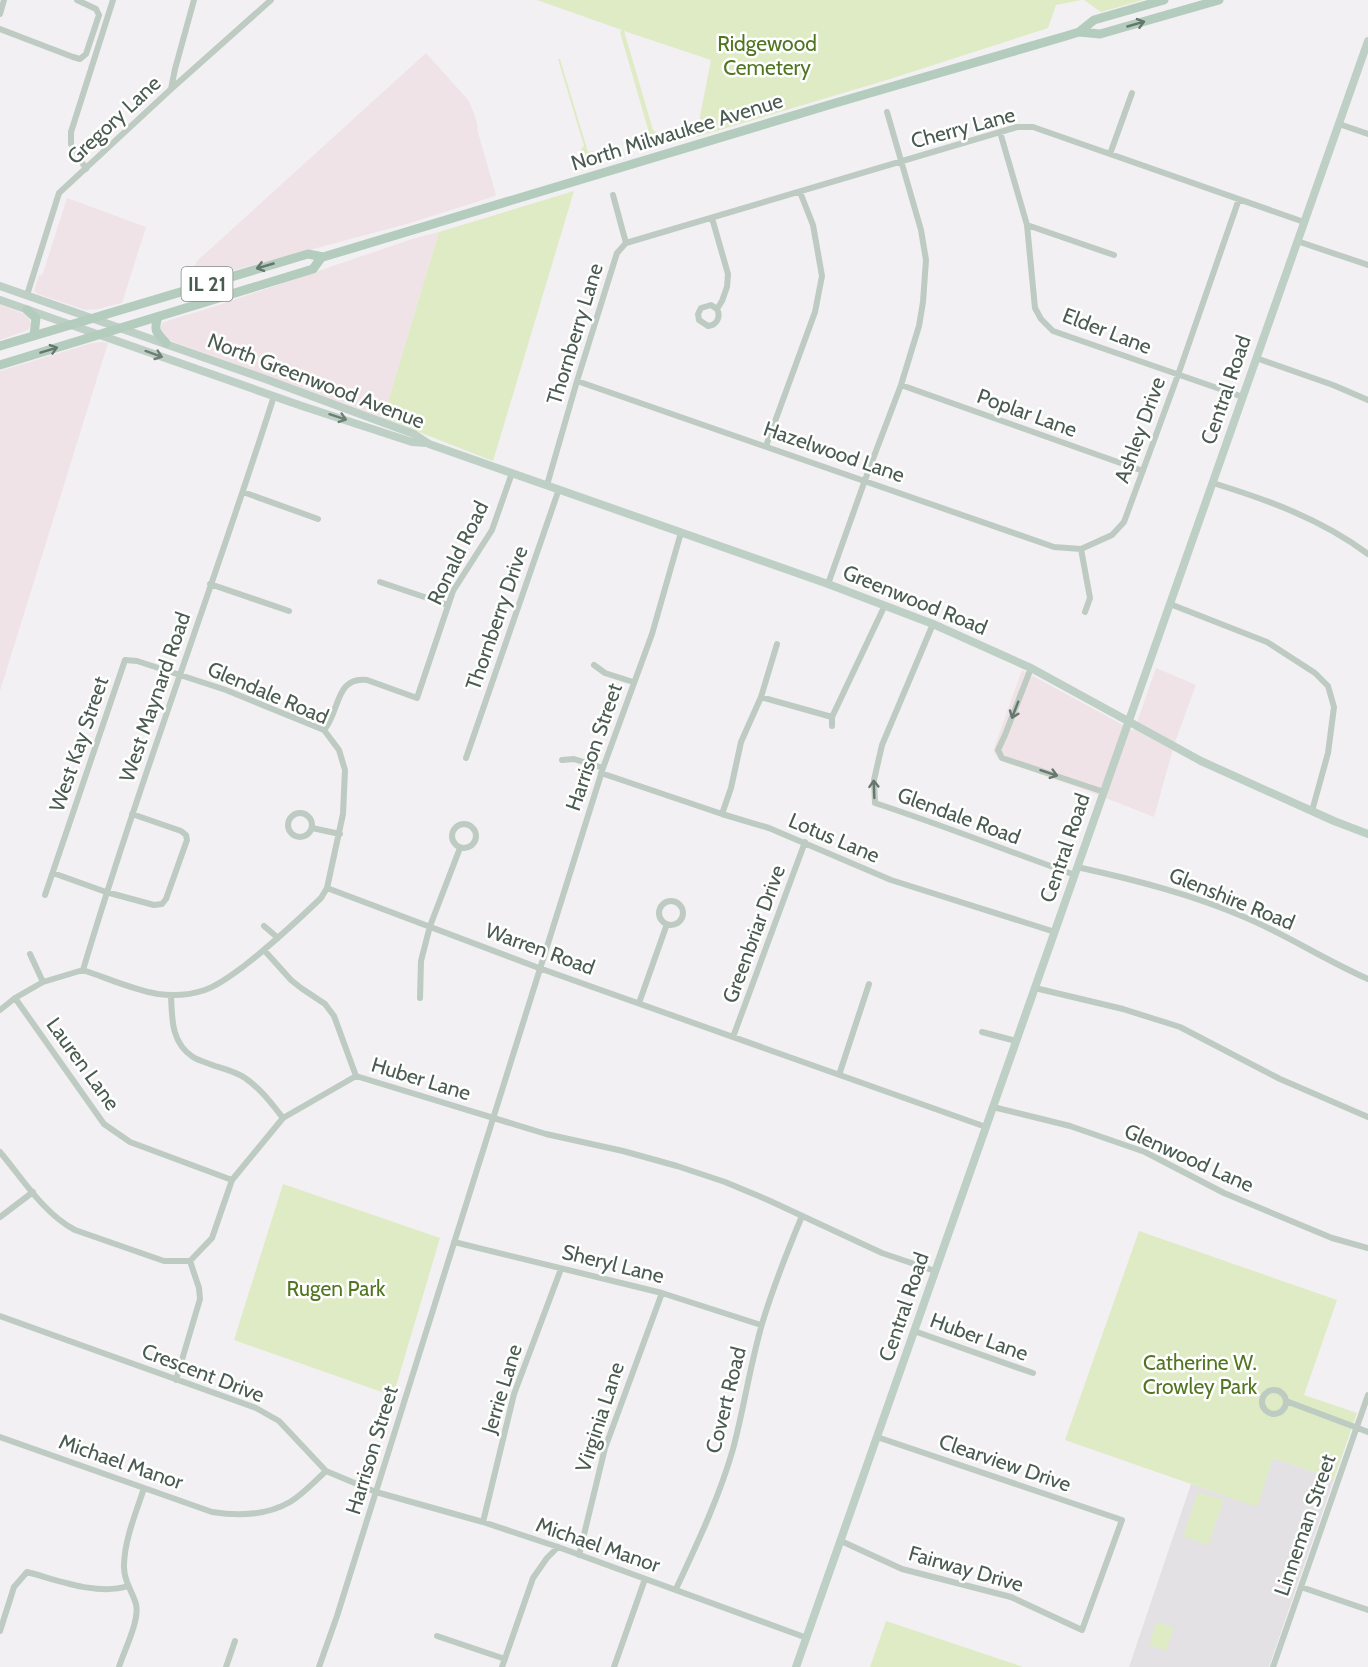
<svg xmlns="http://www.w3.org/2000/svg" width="1368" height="1667" font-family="Cabin,sans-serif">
<rect width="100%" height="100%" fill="#f2f0f2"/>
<path fill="#efe3e7" d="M426,53L469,101L475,116L478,128L477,129L496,195L495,196L410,223L194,281L193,279V271L197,261Z
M67,198L146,227L122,303L98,309L85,310L38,294L34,291L39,275L42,276Z
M439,232L383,418L166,339L160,331L162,323L170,320L213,307L412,239Z
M0,305L25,314L29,317L31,324L28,330L0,340Z
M100,342L108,343L0,691V371L92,343Z
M1156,668L1196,685L1175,742L1154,817L1083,789L999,760L993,751L1022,670L1134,731Z"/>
<path fill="#e3e1e4" d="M1273,1458L1334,1479L1269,1667H1129L1191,1484L1256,1506Z"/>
<path fill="#deebc4" d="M537,0H1081L1056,5L1048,28L890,79L696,137L711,60L624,31L653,130C661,138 668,132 677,131L680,136L676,140L651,148L647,146L646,138L650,136L620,32L622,30Z
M1084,0H1143L1101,12Z
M558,59H560L588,152L593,151L595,153V163L585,168L582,166L578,153L584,146Z
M574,191L493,461L383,418L439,232Z
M283,1184L440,1238L393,1396L234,1340Z
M1139,1231L1337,1300L1304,1395L1357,1413L1334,1479L1273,1458L1257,1507L1065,1440Z
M1198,1492L1224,1500L1208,1545L1183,1536Z
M886,1621L1023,1667H870Z
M1157,1622L1174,1628L1166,1651L1149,1645Z"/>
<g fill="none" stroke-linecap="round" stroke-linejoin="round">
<path stroke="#bdcbc2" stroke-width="6" d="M0,14L4,0
M0,29L73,57L80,59L86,54L99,15L96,9L77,0
M171,89L175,69L194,0
M1339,124L1368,134
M1000,132L1027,225L1035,308L1041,319L1053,331L1243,397
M1110,154L1132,93
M86,169L71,144V132L113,0
M712,218L728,274L727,287L722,301L717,309C721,317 717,325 708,326L699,320L698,314L701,308L711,305L717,309
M1027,225L1114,255
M1297,241L1368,265
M626,243L1017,127H1033L1304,222
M27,295L59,193L170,90L271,0
M1256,358L1333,385L1368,400
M577,381L1054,547L1081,549L1112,535L1124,522L1178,375L1239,199
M901,385L1143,471
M766,446L815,312L822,276L813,225L800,192
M1213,483C1268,500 1321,519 1368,554
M547,485L577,381L617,253L626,243L613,195
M243,492L318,519
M1081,549L1090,598L1085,612
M380,582L448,605
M210,584L289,611
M828,584L865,480L901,385L919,326L923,302L926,260L921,230L887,112
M1170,604L1267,642L1315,673L1328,686L1334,707L1328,753L1312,811
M933,624L882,745L874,780L875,803C942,825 1008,851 1075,875
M594,665L605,673L633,682
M1031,668L1005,735L998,750L1002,758L1104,792
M761,697L832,717L885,605
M832,726V717
M324,730C340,712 335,676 367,680L417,698L453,591L492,530L512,473
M466,758L559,489
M562,760L574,759L603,768
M601,773L722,814L769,828L891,880L1055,932
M288 825a12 12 0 1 1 24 0a12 12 0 1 1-24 0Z
M722,814L731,788L741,742L761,697L777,644
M452 836a12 12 0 1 1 24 0a12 12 0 1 1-24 0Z
M312,828L340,834
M1077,867C1136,880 1194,895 1249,919C1290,937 1327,961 1368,979
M53,873L106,892L154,905L162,904L166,899L187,840L186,835L181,831L132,814
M327,888L539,968L986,1127
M45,895L125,660L137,661L226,690L324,730L339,750L345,770L343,814L327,888L321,898C296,922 271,945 244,966C232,975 219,985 205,990C190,995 173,996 158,994C133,990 107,978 83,970
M659 913a12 12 0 1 1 24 0a12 12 0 1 1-24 0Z
M264,926L278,938
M264,950L291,980L301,988L325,1004L334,1016L356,1076
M30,954L43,982
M83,970C141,776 213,588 274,396
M1035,988L1123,1009L1180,1027L1280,1079L1368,1117
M171,995C172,1018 171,1043 193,1057C199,1061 208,1063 215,1066C225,1069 236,1072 245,1078C260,1088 272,1104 283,1118
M15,998L104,1124L130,1142L232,1180
M420,998L421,961L430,926L460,848
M639,1003L667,924
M0,1010L15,998L43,982L83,970
M982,1032L1016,1041
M733,1037L805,842
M839,1075L869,984
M993,1107L1070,1126L1145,1152L1224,1193L1332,1238L1368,1248
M0,1152C23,1179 43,1213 75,1230L164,1261H190L212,1238L232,1180L283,1118L356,1076L546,1134L623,1151L677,1166L725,1182L768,1200L882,1253L935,1271
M0,1217L33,1192
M454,1242L662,1293L761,1325
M0,1316L256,1408L279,1421L326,1471L376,1492L483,1522L558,1547L807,1638
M914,1331L1033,1373
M176,1380L200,1299L199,1288L190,1261
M1262 1402a12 12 0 1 1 24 0a12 12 0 1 1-24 0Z
M1286,1401L1368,1432
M0,1437L212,1512C238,1516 266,1516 290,1502C303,1494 314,1482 326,1471
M483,1522L514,1394L561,1269
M841,1541L902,1569L1011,1597L1082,1630L1122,1520L877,1437
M579,1555L605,1448L662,1293
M1301,1587L1368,1610
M676,1589C697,1544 719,1498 733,1449C744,1408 750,1365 762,1324C773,1287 787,1252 802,1216
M0,1631L14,1587L27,1572C58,1580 97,1596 128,1586
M437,1636L505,1659
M119,1667C124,1651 140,1620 136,1604C132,1591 123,1579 124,1564C125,1538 136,1513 144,1488
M226,1667L235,1641
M319,1667L337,1616L603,768L652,634L680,536
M502,1667L533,1578L547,1558L558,1547
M614,1667L645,1579
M1273,1667L1368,1395"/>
<path stroke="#becfc6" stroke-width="8" d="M0,286L268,380L414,434L429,444L828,584L933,624L1031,668L1201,761L1334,821L1368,834
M0,300L302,406L412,442L426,443
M796,1667L1368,41"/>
<path stroke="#b3ccbe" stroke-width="9" d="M1079,32L1094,20L1164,0
M27,310L36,318L34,335
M158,317C153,331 157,333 166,343
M0,346L308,254L323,257L832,104L1066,36L1079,32L1100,34L1219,0
M0,365L313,269L321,258"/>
</g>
<defs><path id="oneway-shaft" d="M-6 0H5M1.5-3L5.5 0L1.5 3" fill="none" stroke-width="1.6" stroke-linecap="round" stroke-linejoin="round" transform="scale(1.5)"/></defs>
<g stroke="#64776c">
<use href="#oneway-shaft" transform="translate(1136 24) rotate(-16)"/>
<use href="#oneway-shaft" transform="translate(265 266) rotate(164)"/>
<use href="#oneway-shaft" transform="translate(49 350) rotate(-17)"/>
</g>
<g stroke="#6d7e74">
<use href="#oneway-shaft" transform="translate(154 354) rotate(20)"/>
<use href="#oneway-shaft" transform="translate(338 417) rotate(18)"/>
</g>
<g stroke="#67776d">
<use href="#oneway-shaft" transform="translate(1015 710) rotate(111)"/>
<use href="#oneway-shaft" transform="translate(1049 773) rotate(18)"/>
<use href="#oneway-shaft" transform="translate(874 789) rotate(-92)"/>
</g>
<g text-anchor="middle" stroke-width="5" stroke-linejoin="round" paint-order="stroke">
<rect fill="#fff" stroke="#808c85" stroke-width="1.5" x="181.5" y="267" width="51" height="34" rx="4.5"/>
<g font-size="20" font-weight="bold" fill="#4a5b51">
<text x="207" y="291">IL 21</text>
</g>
<g font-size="21" fill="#517621" stroke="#fff">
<text x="767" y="51">Ridgewood<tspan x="767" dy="24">Cemetery</tspan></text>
<text x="336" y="1296">Rugen Park</text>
<text x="1200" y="1370">Catherine W.<tspan x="1200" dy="24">Crowley Park</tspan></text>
</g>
<g font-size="21" fill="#4a5b51" stroke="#fff">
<text transform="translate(114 120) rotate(-43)" y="7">Gregory Lane</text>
<text transform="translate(963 128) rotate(-15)" y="7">Cherry Lane</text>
<text transform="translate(677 132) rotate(-17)" y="7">North Milwaukee Avenue</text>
<text transform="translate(1107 331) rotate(21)" y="7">Elder Lane</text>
<text transform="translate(575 334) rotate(-73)" y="7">Thornberry Lane</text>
<text transform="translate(316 381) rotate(21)" y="7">North Greenwood Avenue</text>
<text transform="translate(1226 390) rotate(-71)" y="7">Central Road</text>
<text transform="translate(1027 413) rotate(20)" y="7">Poplar Lane</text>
<text transform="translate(1140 430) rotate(-70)" y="7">Ashley Drive</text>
<text transform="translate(834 452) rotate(19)" y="7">Hazelwood Lane</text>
<text transform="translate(458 553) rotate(-64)" y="7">Ronald Road</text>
<text transform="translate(915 600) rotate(22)" y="7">Greenwood Road</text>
<text transform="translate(497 618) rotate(-71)" y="7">Thornberry Drive</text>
<text transform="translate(268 693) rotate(23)" y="7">Glendale Road</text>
<text transform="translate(155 697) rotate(-71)" y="7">West Maynard Road</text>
<text transform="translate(79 744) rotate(-71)" y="7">West Kay Street</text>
<text transform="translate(594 747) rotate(-71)" y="7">Harrison Street</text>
<text transform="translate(959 816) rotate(20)" y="7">Glendale Road</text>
<text transform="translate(834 838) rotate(23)" y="7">Lotus Lane</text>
<text transform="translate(1065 848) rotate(-71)" y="7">Central Road</text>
<text transform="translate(1232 899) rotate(22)" y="7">Glenshire Road</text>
<text transform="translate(754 934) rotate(-70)" y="7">Greenbriar Drive</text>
<text transform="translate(540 949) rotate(20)" y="7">Warren Road</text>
<text transform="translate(83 1064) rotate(54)" y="7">Lauren Lane</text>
<text transform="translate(421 1079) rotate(17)" y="7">Huber Lane</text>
<text transform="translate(1189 1158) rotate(24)" y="7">Glenwood Lane</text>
<text transform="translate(613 1264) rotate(14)" y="7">Sheryl Lane</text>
<text transform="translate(904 1307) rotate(-71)" y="7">Central Road</text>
<text transform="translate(979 1337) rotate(20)" y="7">Huber Lane</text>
<text transform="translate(203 1373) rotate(21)" y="7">Crescent Drive</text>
<text transform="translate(502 1389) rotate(-73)" y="7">Jerrie Lane</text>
<text transform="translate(726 1400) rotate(-76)" y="7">Covert Road</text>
<text transform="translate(600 1417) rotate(-72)" y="7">Virginia Lane</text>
<text transform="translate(372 1450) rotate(-73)" y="7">Harrison Street</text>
<text transform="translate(121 1462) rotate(19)" y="7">Michael Manor</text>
<text transform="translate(1005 1463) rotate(19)" y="7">Clearview Drive</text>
<text transform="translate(1305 1525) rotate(-71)" y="7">Linneman Street</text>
<text transform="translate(598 1545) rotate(19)" y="7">Michael Manor</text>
<text transform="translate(966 1569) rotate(16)" y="7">Fairway Drive</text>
</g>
</g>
</svg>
